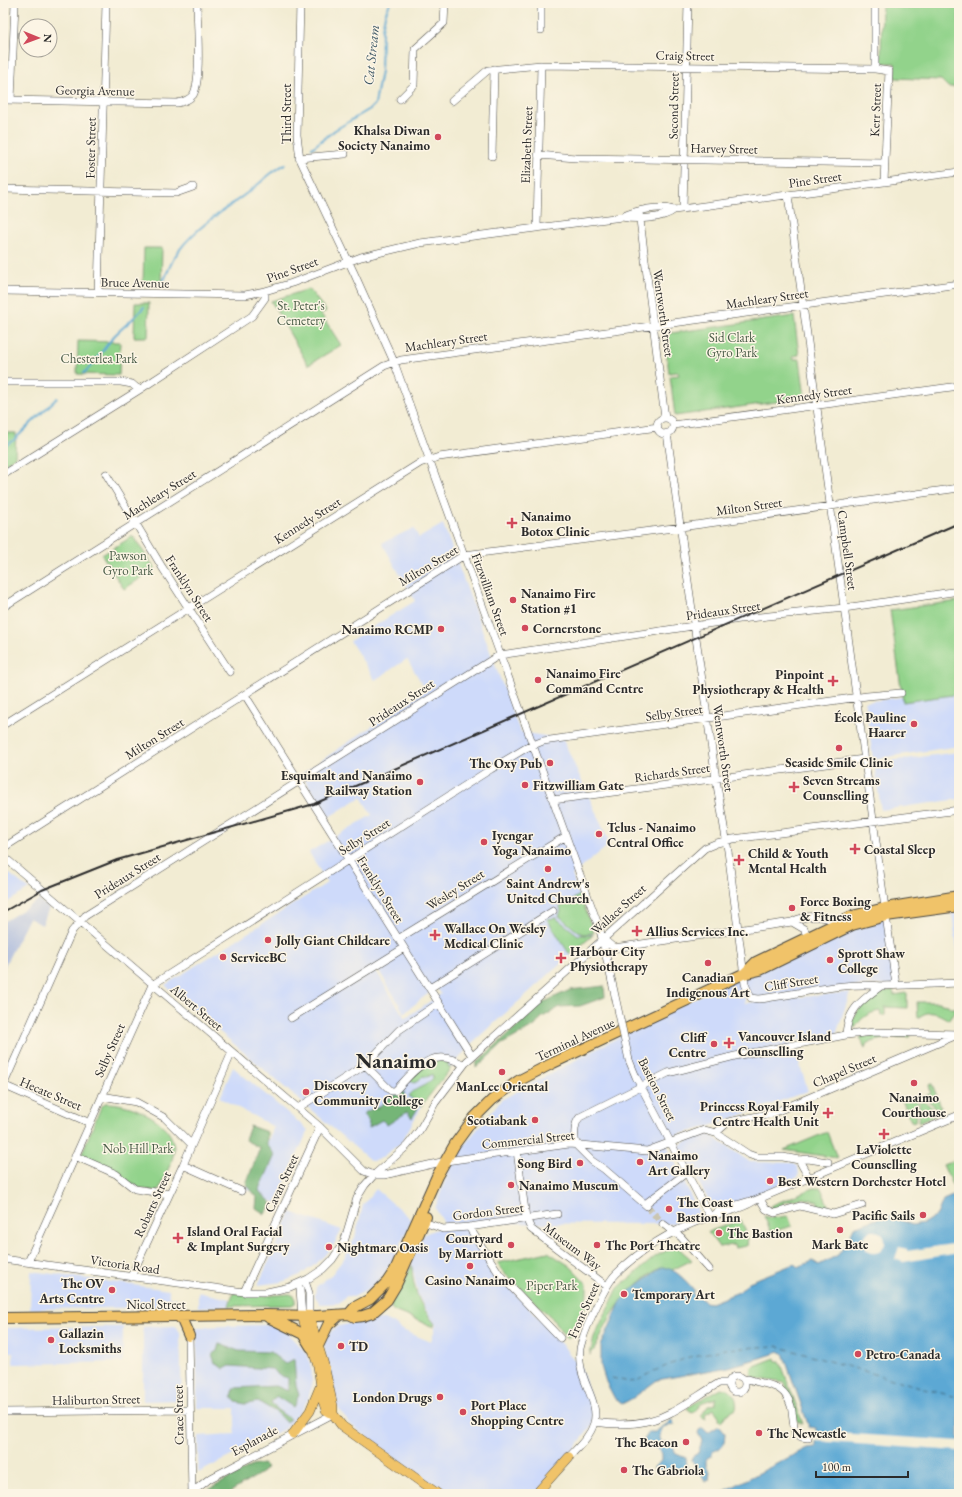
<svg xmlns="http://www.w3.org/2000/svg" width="962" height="1497" font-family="'EB Garamond',serif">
<rect width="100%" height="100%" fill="#fcf5e5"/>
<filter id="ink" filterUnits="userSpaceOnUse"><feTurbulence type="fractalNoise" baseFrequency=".025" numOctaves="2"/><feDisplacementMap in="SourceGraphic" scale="8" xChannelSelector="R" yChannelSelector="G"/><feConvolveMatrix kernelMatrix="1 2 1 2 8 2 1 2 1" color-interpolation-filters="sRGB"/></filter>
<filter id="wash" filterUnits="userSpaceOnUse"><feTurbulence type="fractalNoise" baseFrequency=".012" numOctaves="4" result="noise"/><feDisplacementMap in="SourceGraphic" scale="16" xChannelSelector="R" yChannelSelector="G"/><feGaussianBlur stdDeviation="0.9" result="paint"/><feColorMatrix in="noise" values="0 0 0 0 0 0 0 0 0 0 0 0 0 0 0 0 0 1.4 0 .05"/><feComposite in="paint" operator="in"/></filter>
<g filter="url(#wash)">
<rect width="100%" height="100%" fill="#f2ecd3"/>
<path fill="#cedafa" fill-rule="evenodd" d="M443,524L520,732L563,739L610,844L572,875L593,935L472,1043L428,1095L401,1143L378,1160L371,1161L165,985L327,883L309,852L372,815L361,797L329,817L301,774L426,690L407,659L375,680L350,641L415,601L382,543L414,528L419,538ZM378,969L404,1013L436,987L441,994L405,1018L376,971Z
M959,694V746L873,759L865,702L902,697L903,702Z
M959,752V799L881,810L874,763Z
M3,869L29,889L3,905Z
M959,913V963L952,914Z
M886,916L896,985H871L754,999L744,985L745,1003L850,992L836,1035L792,1040L808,1091L708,1127L664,1138L699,1214L670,1224L444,1223L435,1208L453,1159L501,1100L617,1038L743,974Z
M233,1067L308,1130L276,1203L246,1189L274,1127L220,1098Z
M701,1134H709L750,1162L794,1163L798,1167L799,1174L796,1178L764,1192L723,1207L713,1208L678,1146Z
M376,1189L412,1220L389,1269L372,1288L353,1297L346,1296L339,1303L320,1304L315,1296L316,1287L332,1274L345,1257L355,1237L363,1205Z
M291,1212L342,1230L332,1248L316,1264L300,1275L282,1282L258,1285Z
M466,1225L497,1274L555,1335L574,1360L578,1359L593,1404V1425L537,1494H442L349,1423L338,1408L334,1397L324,1345L326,1338L331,1331L339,1326L368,1320L384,1319L396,1325L400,1329L431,1342L436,1325L424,1307L418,1295L411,1259L424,1234L439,1228Z
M31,1271L169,1290V1298H177V1307L30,1309Z
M198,1292L230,1299L229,1306L198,1307Z
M264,1325L278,1327L289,1334L308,1355L312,1372V1384L308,1399L298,1415L284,1429L198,1473V1436L235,1434V1408H197V1327Z
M175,1326L180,1332L182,1400L143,1401V1327Z
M123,1327V1362L13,1364V1352H3V1328Z"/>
<path fill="#b9c4de" d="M39,900L49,908L42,925L29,918L3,969V922Z"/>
<path fill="#92d38b" stroke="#5e7f5b" d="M882,3H959V87H948L941,80L895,78V63H881Z
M144,248H162L161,285H143Z
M309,289L326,311L321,314L341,345L308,365L271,301Z
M135,303H149L148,337H134Z
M794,316L799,355L793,356V359H800L805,398L675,416L670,376L679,375L678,372L669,373L664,334Z
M78,341L120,342L119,375L77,374Z
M3,433H16L15,457L3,465Z
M133,536L155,569L124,589L102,555Z
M959,601V694L903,702L890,610Z
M580,895L594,933C590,933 587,934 584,934C578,934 565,920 559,916L561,911L560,907Z
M556,918L578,935H593L570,955L547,919Z
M893,990L894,995L907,993V1008L885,1007V1015L881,1016L880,1011C867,1013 861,1018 855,1028L850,1025C859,1006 870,992 893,990Z
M917,1002H940L941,1004L948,1005L950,1008H959V1014L954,1013L949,1020C939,1014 929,1008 918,1018Z
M875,1035H911L910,1037H891L867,1043L865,1048L860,1037Z
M438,1060L452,1063L448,1064V1067L451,1068L421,1106L409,1096C415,1087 427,1087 433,1078L432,1074L427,1077L423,1076L418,1081L414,1083L409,1080L419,1068Z
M932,1084L941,1107L939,1110L924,1097L931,1093L929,1085Z
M908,1098L910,1101L918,1098V1100L915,1122L911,1121L902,1100Z
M924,1101L937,1112V1115L918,1122L920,1102Z
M105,1103C129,1102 175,1121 174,1150C173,1163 164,1176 160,1188L156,1191L137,1188L83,1156L82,1153L101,1107Z
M827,1132L837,1158L784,1150Z
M954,1161L955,1164L959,1162V1182L952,1185L943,1165Z
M813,1188H821L830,1210L817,1206L818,1201L801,1198L785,1202L782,1204L783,1207L774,1209L770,1206Z
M764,1216L772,1218L788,1216L792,1226L771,1232Z
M741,1220L748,1237L747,1246L735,1248L734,1245L719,1247L708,1232Z
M676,1246L692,1260L670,1271L662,1268L658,1269C636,1283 618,1302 606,1325C600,1336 599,1344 590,1355L594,1337L618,1288L656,1256Z
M548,1252L570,1266L587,1284C588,1305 582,1324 567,1339L552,1318L505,1274L498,1263Z
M412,1265C412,1289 420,1306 435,1324H434V1327L394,1311L391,1308V1303Z
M233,1293L263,1296L290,1294L294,1296L296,1299L295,1303L292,1305L229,1306Z
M775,1358L776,1361H780L803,1424L798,1422L785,1383L754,1378L751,1375L752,1367Z
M721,1388C733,1389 738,1398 736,1409L726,1415L721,1422L718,1419L720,1418L714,1409L705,1414L706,1419L701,1416L708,1406L716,1404V1398L703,1402L693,1413L690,1412L687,1408Z"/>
<path fill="#75b577" stroke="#507051" d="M604,986L605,997L580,1006L560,1007L541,1018L535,1026L502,1044L476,1068V1063L544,1002L570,990Z
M404,1092V1100L418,1108L412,1118L407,1112L387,1125L382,1120L368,1128L369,1122L364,1113L374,1108H378L390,1097Z
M250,1126L267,1132V1145L275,1155L259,1191L272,1203L265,1214L256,1208L257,1197L246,1184L260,1148L245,1140Z
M219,1344L239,1351L270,1352L285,1364L294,1359L296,1386L299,1395L293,1407L276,1396L271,1402L276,1409L290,1419L286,1423L276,1412L259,1402L245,1404L236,1402L232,1397L234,1388L276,1386L288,1391V1378L281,1376L272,1369L230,1366L224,1369L215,1363L212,1354L217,1351Z
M263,1464L267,1467L263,1472L227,1494H204L210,1489L252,1466Z"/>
<path fill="#5ba8d4" stroke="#436a80" d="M959,1189V1494H719L807,1448L816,1447V1428L809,1427L783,1353L780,1352L729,1367L657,1380L633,1398L622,1404L615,1399L606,1382L601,1366V1346L620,1303L628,1292L662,1267C675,1268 685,1280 694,1290L692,1293L695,1296H699L705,1302L711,1303L739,1292L749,1282L794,1264L798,1267L813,1261L819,1265L838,1255L848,1241L854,1227L888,1215L912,1225L924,1223L937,1215L943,1200L955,1195Z
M671,1420L673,1421L674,1424C666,1424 660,1430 659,1438L662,1442L670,1443L676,1454L686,1458L687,1468L682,1472L655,1471L654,1467L661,1461V1454L658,1448L647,1446L644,1440L649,1432H655C661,1427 667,1425 671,1420Z
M719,1426L725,1433L724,1444L721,1448L712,1452V1455L706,1459V1467L710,1472L709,1480L705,1482L701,1474L696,1473L694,1464L691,1461L692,1457L698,1453L702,1441L698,1433L699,1430L703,1428L708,1433Z"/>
<path fill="#f2ecd3" d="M863 1242a11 11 0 1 1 22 0a11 11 0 1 1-22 0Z
M959,1243V1250L957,1249L959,1246L954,1247L955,1251L959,1250V1253L903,1262L895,1259L899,1247L907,1249V1251Z
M837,1433L959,1441V1451L814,1441V1434L837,1435Z"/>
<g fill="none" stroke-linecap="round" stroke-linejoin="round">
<path stroke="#5ba8d4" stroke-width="2" d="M312,148L335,130L370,109L375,104L381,71L382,29L385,15L390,3
M161,286C166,277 169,267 174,258C191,230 222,212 247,193C261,183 269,173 285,164
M84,373C96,362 104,348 114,336C124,326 135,318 144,307
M3,447L14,440L57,398"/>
<path stroke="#3c5766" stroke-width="1" stroke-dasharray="5 4" stroke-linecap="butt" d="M612,1378L629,1382L637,1381L654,1371L689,1357L725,1349L776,1346L959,1398"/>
</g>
</g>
<g filter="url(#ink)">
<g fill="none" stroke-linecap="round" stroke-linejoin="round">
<path stroke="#cac5b1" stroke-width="7" stroke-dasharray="7 3.5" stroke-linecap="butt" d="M647,1206L663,1224"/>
<defs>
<path id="minor" d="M300,3L297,135L300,159L354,273L394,362L600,930L612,982
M541,3V30
M875,3V69
M400,99L414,85L415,49L444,23L445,3
M3,100L177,103C183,102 189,100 193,95C202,81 197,22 197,3
M11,100L15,3
M452,101L488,70L541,65L875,69L889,71L884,182
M538,155L576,158L885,163
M492,156L494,69
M299,158L345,154
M3,189L176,193L193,187
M788,195L885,908
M683,208L688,3
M639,212L665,418
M622,217C636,220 663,219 674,210
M537,227L541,65
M3,291L245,295L265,291L292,283L361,257L420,243L622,217C636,210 660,205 674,210L959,172
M98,293L106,3
M3,382H121L132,384L139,390
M657 426a8 8 0 1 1 16 0a8 8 0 1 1-16 0Z
M673,425L959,386
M667,433L716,779L728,851L745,984L751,998L759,999C796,995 844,981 881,986L959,983
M106,474L162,567L230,672
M3,475L139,390L252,316L265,298V291
M3,607L384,366L401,360L959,284
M245,695L472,1056
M3,725L420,463L439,457L658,427
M553,800L864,759
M3,848L464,555L681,527L959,488
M3,856L320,1127L364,1171L374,1175H384L446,1161L569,1144L647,1151L704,1130L716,1133L748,1154L756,1157H783L799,1160L808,1159L828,1162
M886,916L896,985
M792,922L804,929L808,937
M398,939L566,836
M603,939L614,948L792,922C807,914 824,916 839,922
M430,988L553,911
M291,1018L404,948
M846,1035C847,1010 862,1000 881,986
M629,1060L636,1077L710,1217
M365,1065L391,1091H395C415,1070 432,1045 464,1065
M3,1085L90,1123
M3,1086L72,931L85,916L493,659L500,655L740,619L844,608L959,591
M102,1096L136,1102L165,1118L191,1144
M298,1108L365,1065L399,1030L439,1003
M716,1133L728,1122L773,1113L957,1035
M576,1144C574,1136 574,1123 580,1117L668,1073L735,1056L846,1035L874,1032L959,1034
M576,1145L592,1161L604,1169L647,1206
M517,1151L526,1218L531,1229L607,1286
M75,1156L116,1174L135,1189L169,1194
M799,1160L809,1178
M183,1165L241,1191
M760,1199L766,1209L775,1213L800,1206L833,1214L862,1205
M645,1204L686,1173
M711,1217L719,1210L750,1201
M424,1222L443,1229L469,1227L557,1214
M663,1224L681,1237L709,1269
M469,1227L500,1275L560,1338
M3,1259L244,1292H267L290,1287L308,1279L323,1269L332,1260L344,1242L357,1198L365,1185L374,1175L407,1146L419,1131L435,1103L467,1061L705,848L717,843L733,839L959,810
M28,1262L152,985L491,769L526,748L543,741L867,696L901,693
M131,1277L183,1165L232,1052
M305,1281L309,1293V1316
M298,1284L300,1289L302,1316
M244,1292L320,1127
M189,1336L192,1494
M729 1384a8 8 0 1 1 16 0a8 8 0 1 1-16 0Z
M745,1380L748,1379C768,1386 784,1383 791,1406C793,1415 793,1423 795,1432L801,1437L808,1438
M3,1412L190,1410
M594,1422C621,1426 648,1425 672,1412C688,1404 703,1392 719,1383H728
M569,1457C578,1447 590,1437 594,1423C599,1404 584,1386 581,1368C579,1359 579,1349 582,1341C587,1325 605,1285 616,1274C641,1249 673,1230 706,1218C722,1212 739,1211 754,1201L959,1115
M190,1494L209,1479L333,1414"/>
<path id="major" d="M302,1316L318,1366L323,1401L326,1410L333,1414L342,1426L438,1494
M309,1316L324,1365L333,1406V1414
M293,1434L310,1411L320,1387
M536,1494L569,1457"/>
<path id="highway" d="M744,974L756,962L852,916L885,908L959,896
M349,1314L355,1307L370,1299L387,1282L395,1270L437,1176L455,1144L474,1118L492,1100L518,1081L553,1063L743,974L760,970L852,925L886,916L959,906
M178,1316L182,1320L189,1336
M268,1317L303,1334L311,1347
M3,1318L265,1315L317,1316L349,1314L355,1317L363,1316L372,1313L387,1300L396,1285L426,1217
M318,1346L328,1325L338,1316"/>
</defs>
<use href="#minor" stroke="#494844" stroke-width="8"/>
<use href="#major" stroke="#494844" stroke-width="10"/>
<use href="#highway" stroke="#494844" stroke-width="12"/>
<use href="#minor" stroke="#fff" stroke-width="7"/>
<use href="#major" stroke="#f0c369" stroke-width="9"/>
<use href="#highway" stroke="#f0c369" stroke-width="10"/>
<path stroke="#2b2b2b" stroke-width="2" d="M3,912L42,890L117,860L314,804L959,523"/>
<defs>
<path id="minor-bridge" d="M612,982L629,1060"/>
</defs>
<use href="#minor-bridge" stroke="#494844" stroke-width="8" stroke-linecap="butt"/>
<use href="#minor-bridge" stroke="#fff" stroke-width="7"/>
</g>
</g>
<g fill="#d1495b" stroke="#fcf5e5" stroke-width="1.5">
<circle cx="438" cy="137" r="4"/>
<path d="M510 517h4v4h4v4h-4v4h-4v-4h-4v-4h4z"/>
<circle cx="513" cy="600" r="4"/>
<circle cx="525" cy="628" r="4"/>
<circle cx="441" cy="629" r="4"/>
<circle cx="538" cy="680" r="4"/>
<path d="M831 675h4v4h4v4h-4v4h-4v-4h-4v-4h4z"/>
<circle cx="914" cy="724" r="4"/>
<circle cx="839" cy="748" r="4"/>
<circle cx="550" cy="763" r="4"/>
<circle cx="420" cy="782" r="4"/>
<circle cx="525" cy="785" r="4"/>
<path d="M792 781h4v4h4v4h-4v4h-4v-4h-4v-4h4z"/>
<circle cx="599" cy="834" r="4"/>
<circle cx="484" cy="842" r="4"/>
<path d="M853 843h4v4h4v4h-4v4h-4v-4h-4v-4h4z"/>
<path d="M737 854h4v4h4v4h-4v4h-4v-4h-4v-4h4z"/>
<circle cx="548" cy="869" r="4"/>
<circle cx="792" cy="908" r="4"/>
<path d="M635 925h4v4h4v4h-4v4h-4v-4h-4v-4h4z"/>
<path d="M433 929h4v4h4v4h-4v4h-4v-4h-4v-4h4z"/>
<circle cx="268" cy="940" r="4"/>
<circle cx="223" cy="957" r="4"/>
<path d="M559 952h4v4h4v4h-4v4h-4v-4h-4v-4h4z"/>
<circle cx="830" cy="960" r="4"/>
<circle cx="708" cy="963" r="4"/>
<path d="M727 1037h4v4h4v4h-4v4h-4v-4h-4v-4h4z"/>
<circle cx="714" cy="1044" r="4"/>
<circle cx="502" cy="1072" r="4"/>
<circle cx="914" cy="1083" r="4"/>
<circle cx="306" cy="1092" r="4"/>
<path d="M826 1107h4v4h4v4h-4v4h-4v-4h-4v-4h4z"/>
<circle cx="535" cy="1120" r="4"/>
<path d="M882 1128h4v4h4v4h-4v4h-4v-4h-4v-4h4z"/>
<circle cx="640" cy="1162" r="4"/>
<circle cx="580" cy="1163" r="4"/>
<circle cx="770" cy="1181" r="4"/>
<circle cx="511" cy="1185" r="4"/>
<circle cx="669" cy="1209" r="4"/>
<circle cx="923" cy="1215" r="4"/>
<circle cx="840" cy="1230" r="4"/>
<circle cx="719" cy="1233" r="4"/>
<path d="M176 1232h4v4h4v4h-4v4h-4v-4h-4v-4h4z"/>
<circle cx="511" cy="1245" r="4"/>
<circle cx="597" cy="1245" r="4"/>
<circle cx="329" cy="1247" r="4"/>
<circle cx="470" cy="1266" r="4"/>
<circle cx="112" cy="1290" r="4"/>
<circle cx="624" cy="1294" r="4"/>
<circle cx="51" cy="1340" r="4"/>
<circle cx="341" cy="1346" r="4"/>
<circle cx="858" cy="1354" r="4"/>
<circle cx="440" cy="1397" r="4"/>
<circle cx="463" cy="1412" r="4"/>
<circle cx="759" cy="1433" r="4"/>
<circle cx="686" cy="1442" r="4"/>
<circle cx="624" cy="1470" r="4"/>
</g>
<g text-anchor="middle" stroke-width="3" stroke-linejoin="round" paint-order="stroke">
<g font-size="13" fill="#2b2b2b" stroke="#fcf5e5">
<text transform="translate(685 55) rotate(1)" y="5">Craig Street</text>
<text transform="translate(95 90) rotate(1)" y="5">Georgia Avenue</text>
<text transform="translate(673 106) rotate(-89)" y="5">Second Street</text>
<text transform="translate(875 110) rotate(-88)" y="5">Kerr Street</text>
<text transform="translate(286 114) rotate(-90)" y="5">Third Street</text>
<text transform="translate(526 145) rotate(-88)" y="5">Elizabeth Street</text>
<text transform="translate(90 148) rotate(-89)" y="5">Foster Street</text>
<text transform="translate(724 148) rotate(1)" y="5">Harvey Street</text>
<text transform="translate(815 179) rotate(-8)" y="5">Pine Street</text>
<text transform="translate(292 269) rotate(-20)" y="5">Pine Street</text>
<text transform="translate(135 282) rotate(1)" y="5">Bruce Avenue</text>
<text transform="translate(767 298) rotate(-8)" y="5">Machleary Street</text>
<text transform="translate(664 313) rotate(82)" y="5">Wentworth Street</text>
<text transform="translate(446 341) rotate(-8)" y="5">Machleary Street</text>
<text transform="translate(814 394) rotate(-8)" y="5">Kennedy Street</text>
<text transform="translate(159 494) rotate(-32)" y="5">Machleary Street</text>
<text transform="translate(749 506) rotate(-8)" y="5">Milton Street</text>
<text transform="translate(307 520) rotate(-32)" y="5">Kennedy Street</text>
<text transform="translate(848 550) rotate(82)" y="5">Campbell Street</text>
<text transform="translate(428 565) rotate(-31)" y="5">Milton Street</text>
<text transform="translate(190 588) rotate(57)" y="5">Franklyn Street</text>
<text transform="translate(491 594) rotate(70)" y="5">Fitzwilliam Street</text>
<text transform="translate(723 610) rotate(-8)" y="5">Prideaux Street</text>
<text transform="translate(401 702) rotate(-33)" y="5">Prideaux Street</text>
<text transform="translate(674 712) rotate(-8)" y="5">Selby Street</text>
<text transform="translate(154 738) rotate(-32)" y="5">Milton Street</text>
<text transform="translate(724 748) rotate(82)" y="5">Wentworth Street</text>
<text transform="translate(672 772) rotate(-8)" y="5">Richards Street</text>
<text transform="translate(364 836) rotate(-32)" y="5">Selby Street</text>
<text transform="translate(127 875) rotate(-32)" y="5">Prideaux Street</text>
<text transform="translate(381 889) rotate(58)" y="5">Franklyn Street</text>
<text transform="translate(455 889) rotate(-32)" y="5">Wesley Street</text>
<text transform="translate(618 909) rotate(-42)" y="5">Wallace Street</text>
<text transform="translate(791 982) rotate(-9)" y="5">Cliff Street</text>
<text transform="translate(197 1007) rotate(40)" y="5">Albert Street</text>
<text transform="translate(575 1039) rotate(-25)" y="5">Terminal Avenue</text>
<text transform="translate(109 1050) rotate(-66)" y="5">Selby Street</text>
<text transform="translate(844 1070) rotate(-23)" y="5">Chapel Street</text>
<text transform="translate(658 1089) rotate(63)" y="5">Bastion Street</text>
<text transform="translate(51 1093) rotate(23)" y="5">Hecate Street</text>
<text transform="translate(528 1139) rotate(-6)" y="5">Commercial Street</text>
<text transform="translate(281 1183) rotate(-65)" y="5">Cavan Street</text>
<text transform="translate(152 1204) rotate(-65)" y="5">Robarts Street</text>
<text transform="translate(488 1211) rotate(-7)" y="5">Gordon Street</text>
<text transform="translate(573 1246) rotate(37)" y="5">Museum Way</text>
<text transform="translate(125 1264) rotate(8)" y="5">Victoria Road</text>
<text x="156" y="1309">Nicol Street</text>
<text transform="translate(583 1310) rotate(-66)" y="5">Front Street</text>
<text transform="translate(96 1399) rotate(-1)" y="5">Haliburton Street</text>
<text transform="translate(178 1415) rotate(-91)" y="5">Crace Street</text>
<text transform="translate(254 1440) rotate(-28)" y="5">Esplanade</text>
</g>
<g font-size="13" font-weight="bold" fill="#2b2b2b" stroke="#fcf5e5" text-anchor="start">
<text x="430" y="135" text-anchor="end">Khalsa Diwan<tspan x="430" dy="15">Society Nanaimo</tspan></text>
<text x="521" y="521">Nanaimo<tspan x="521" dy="15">Botox Clinic</tspan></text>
<text x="521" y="598">Nanaimo Fire<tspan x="521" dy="15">Station #1</tspan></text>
<text x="533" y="633">Cornerstone</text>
<text x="433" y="634" text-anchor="end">Nanaimo RCMP</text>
<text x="546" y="678">Nanaimo Fire<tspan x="546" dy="15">Command Centre</tspan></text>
<text x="824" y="679" text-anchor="end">Pinpoint<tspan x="824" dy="15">Physiotherapy &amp; Health</tspan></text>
<text x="906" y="722" text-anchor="end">École Pauline<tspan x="906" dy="15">Haarer</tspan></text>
<text x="839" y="767" text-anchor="middle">Seaside Smile Clinic</text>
<text x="542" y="768" text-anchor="end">The Oxy Pub</text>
<text x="412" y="780" text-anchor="end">Esquimalt and Nanaimo<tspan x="412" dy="15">Railway Station</tspan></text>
<text x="803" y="785">Seven Streams<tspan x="803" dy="15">Counselling</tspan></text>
<text x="533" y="790">Fitzwilliam Gate</text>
<text x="607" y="832">Telus - Nanaimo<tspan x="607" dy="15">Central Office</tspan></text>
<text x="492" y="840">Iyengar<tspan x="492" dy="15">Yoga Nanaimo</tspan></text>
<text x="864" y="854">Coastal Sleep</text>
<text x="748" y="858">Child &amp; Youth<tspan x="748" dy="15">Mental Health</tspan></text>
<text x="548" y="888" text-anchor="middle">Saint Andrew's<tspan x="548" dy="15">United Church</tspan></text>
<text x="800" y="906">Force Boxing<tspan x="800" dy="15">&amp; Fitness</tspan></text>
<text x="444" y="933">Wallace On Wesley<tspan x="444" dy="15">Medical Clinic</tspan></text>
<text x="646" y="936">Allius Services Inc.</text>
<text x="276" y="945">Jolly Giant Childcare</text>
<text x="570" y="956">Harbour City<tspan x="570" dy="15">Physiotherapy</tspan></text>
<text x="838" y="958">Sprott Shaw<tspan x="838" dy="15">College</tspan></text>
<text x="231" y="962">ServiceBC</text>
<text x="708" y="982" text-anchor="middle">Canadian<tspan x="708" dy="15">Indigenous Art</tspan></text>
<text x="738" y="1041">Vancouver Island<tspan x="738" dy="15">Counselling</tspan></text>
<text x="706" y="1042" text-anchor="end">Cliff<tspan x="706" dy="15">Centre</tspan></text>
<text x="314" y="1090">Discovery<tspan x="314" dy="15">Community College</tspan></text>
<text x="502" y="1091" text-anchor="middle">ManLee Oriental</text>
<text x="914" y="1102" text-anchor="middle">Nanaimo<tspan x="914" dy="15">Courthouse</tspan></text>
<text x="819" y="1111" text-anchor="end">Princess Royal Family<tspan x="819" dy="15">Centre Health Unit</tspan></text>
<text x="527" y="1125" text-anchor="end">Scotiabank</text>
<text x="884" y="1154" text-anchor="middle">LaViolette<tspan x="884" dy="15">Counselling</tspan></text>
<text x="648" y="1160">Nanaimo<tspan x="648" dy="15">Art Gallery</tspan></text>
<text x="572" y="1168" text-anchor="end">Song Bird</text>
<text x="778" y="1186">Best Western Dorchester Hotel</text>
<text x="519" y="1190">Nanaimo Museum</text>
<text x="677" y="1207">The Coast<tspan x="677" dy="15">Bastion Inn</tspan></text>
<text x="915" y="1220" text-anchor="end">Pacific Sails</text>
<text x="187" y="1236">Island Oral Facial<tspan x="187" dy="15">&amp; Implant Surgery</tspan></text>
<text x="727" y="1238">The Bastion</text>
<text x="503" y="1243" text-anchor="end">Courtyard<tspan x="503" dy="15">by Marriott</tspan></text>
<text x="840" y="1249" text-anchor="middle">Mark Bate</text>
<text x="605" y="1250">The Port Theatre</text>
<text x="337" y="1252">Nightmare Oasis</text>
<text x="470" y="1285" text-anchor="middle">Casino Nanaimo</text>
<text x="104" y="1288" text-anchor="end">The OV<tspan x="104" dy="15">Arts Centre</tspan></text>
<text x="632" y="1299">Temporary Art</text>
<text x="59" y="1338">Gallazin<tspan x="59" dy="15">Locksmiths</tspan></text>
<text x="349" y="1351">TD</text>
<text x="866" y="1359">Petro-Canada</text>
<text x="432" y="1402" text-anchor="end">London Drugs</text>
<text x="471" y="1410">Port Place<tspan x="471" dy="15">Shopping Centre</tspan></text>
<text x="767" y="1438">The Newcastle</text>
<text x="678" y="1447" text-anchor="end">The Beacon</text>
<text x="632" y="1475">The Gabriola</text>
</g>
<g font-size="13" fill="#4a5d48" stroke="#fcf5e5">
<text x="301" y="310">St. Peter's<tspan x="301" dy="15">Cemetery</tspan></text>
<text x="732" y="342">Sid Clark<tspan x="732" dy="15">Gyro Park</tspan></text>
<text x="99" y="363">Chesterlea Park</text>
<text x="128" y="560">Pawson<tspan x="128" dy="15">Gyro Park</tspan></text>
<text x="138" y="1153">Nob Hill Park</text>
<text x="552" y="1290">Piper Park</text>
</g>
<g font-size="14" font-style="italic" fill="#3c5766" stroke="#fcf5e5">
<text transform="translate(371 55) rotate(-84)" y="5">Cat Stream</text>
</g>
<g font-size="21" font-weight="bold" fill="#2b2b2b" stroke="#fcf5e5">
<text x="396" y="1068">Nanaimo</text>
</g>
</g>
<rect width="962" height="1497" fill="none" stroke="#fcf5e5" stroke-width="16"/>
<g transform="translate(38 38) rotate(91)"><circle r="19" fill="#fcf5e5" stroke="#a8a49b"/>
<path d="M0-3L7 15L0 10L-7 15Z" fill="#d1495b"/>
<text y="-6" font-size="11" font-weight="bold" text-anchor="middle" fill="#2b2b2b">N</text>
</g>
<path d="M816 1471v6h92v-6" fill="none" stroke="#2b2b2b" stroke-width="2"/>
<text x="822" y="1471" font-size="12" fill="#2b2b2b" stroke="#fcf5e5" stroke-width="3" paint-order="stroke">100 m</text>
</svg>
